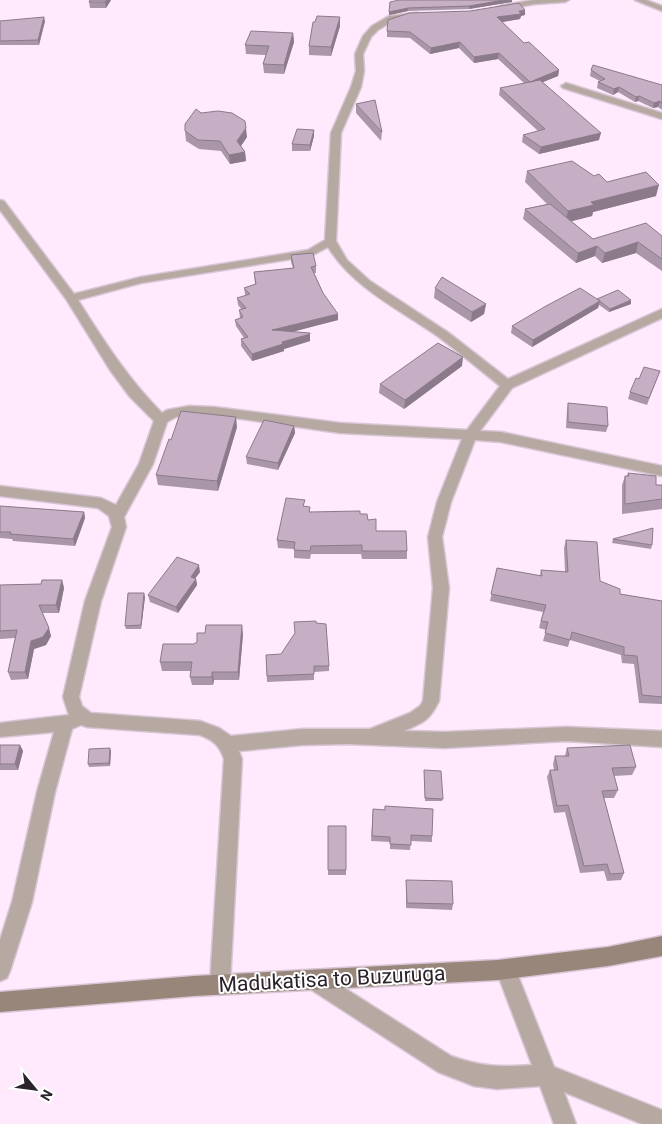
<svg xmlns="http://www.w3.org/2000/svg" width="662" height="1124" font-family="Roboto,sans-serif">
<rect width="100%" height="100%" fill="#feeafc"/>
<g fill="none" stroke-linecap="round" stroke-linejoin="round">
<defs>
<path id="minor" d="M533,0H569L565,2L535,4L500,10L496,8L500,6Z
M635,0H646L662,6V11Z
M415,13H418V17L394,20L378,30L371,37L363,54L364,71L361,87L341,133L336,241L347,260L370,281L449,333L508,379L662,309V318L512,388L480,431L501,432L662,466V476L501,442L475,440L451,502L442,537L449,588L439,701C429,721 424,722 404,731L445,732L566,727L662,731V747L566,741L445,748L348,744L303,745L239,751L242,759L230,984L227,991L220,994L213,991L210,984L224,759C220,746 213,740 200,735L87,727L81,725L72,729L55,792L32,902L10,971L7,978L0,981V940L12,902L37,792L54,732L0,737V723L69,715L63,697L85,601L112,527L109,516L98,508L0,496V486L101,498L116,505L139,464L154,421L130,397L110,370L66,299L0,210V200L4,201L74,294L141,277L308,250L325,240L331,133L351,87L356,71L355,54L363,36L372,26L389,16ZM328,247C354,289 401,310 440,338C460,353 480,370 500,386L467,430L340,423L214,407L189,406L167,410L162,413C128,379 104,341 78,300L141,283L311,256ZM189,414L214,415L340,433L462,439L437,502L428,537L433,588L423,701L420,706L410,713L370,729H303L231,736L219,728L200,721L91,713L82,706L79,697L101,601L126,527L124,517L153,464L167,422L176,417Z
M566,83L662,113V119L563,88L561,86Z
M506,960L513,963L554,1067L662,1110V1124H642L564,1092L576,1124H554L540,1086L497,1089L474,1086L438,1072L307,987L304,980L307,973L314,970L321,973L451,1056C481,1067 501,1067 532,1065L496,970L499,963Z"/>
<path id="secondary" d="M662,936V956L608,966L498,980L194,996L0,1012V992L194,976L498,960L608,947Z"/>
</defs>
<use href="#minor" stroke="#d8c6d6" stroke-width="3"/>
<use href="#secondary" stroke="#d8c6d6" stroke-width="3"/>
<use href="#minor" fill="#b6a9a2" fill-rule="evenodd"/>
<use href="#secondary" fill="#98867b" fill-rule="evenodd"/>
</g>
<path fill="#aa96a9" d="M111,0L106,8H90L89,2Z
M390,2H512L469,9L408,11L389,15Z
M525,15L521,16L520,19L502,22L524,43L559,70L558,76L542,82L599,140L539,154L522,142L523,135L538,131L499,95L500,88L524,83L498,59L474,63L459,48L430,54L410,38L387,37V31Z
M340,17V26L331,56L309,55V46Z
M0,21H45L39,45H0Z
M293,33L294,42L284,74L264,73L263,64L266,55L246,54L245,45Z
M591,70L662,85V110L658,107L653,108L638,101L635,102L618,92L613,95L597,88L598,82L600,81L590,76Z
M356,104L382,132L381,141L356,113Z
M201,113L247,137L241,146L245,152L246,161L230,164L221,151L199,149L186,141L185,131Z
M314,130V136L310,151H292V144Z
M527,171L594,176L607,182L656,196L593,212L592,216L571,221L593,239L662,236V271L636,253L602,263L595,256L576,263L523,219L525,209L547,204L525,182Z
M291,255L316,266V273H314L323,293L338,320L294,331L310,341L284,349V351L252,361L241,346V339L244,338L236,326L235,320L240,318L239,310H242L238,305L237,298L246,296L245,294L244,288L255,284L254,272L293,268L291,262Z
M435,288L486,304L484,314L471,322L434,298Z
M597,299L631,304L609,312L599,305L598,308L532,347L511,333L512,326Z
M462,366L404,409L379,393L380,384Z
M660,371L647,405L628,399L630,392Z
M568,403L608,426L606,432L566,428L567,410Z
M294,426L295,433L278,470L247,464L246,457Z
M237,427L218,491L158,485L156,475Z
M628,473L656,485H662V509L622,514V485L625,476H627Z
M0,506L84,512L85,518L75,546L13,541L12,539L0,538Z
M305,507L310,512L360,514L368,520L376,531L407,551V559H362L361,554H311L310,559L294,558V549L278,548L277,540Z
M613,539L652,545L651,549L612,543Z
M566,540L600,581L620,594L662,601V704L639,703L634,664L622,663L621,655L570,640L568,647L543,641L546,630L539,628L543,612L490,601L497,568L540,576L541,570L565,572L564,548Z
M200,572L195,578L196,579L197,585L178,613L150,602L148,595Z
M62,580L64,588L59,613H42L51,636L46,645L34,649L28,679L11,680L8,672L15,638L0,639V585L41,584Z
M145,597L141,629H126L125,626Z
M243,634L239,680H214L213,685H192L190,677L191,671H162L160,662L194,644Z
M266,655L329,666V671L314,672V680L267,682Z
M0,745H20L23,751L18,770H0Z
M567,748L636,767L632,775L614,776L618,790L614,798H604L624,873L621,880L607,881L604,871L580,873L565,812L554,813L547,777L550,770H554L553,764L555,756H565Z
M111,751L110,766L89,767L88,764Z
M424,770L443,799L442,801H425Z
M373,809L432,836V842L411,841L410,850L390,849V842L371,841Z
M328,826H346V875H328Z
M406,880L453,904L452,910L406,908Z"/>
<path fill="#8b7a89" d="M107,0H111L106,8L105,2Z
M504,0H512V2L469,9V6Z
M408,8V11L389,15V12Z
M525,10V15L521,16L520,19L496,23L497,17Z
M44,17L45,21L39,45L38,40Z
M340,17V26L331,56V47Z
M293,33L294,42L284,74V65Z
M460,42L459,48L430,54L431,48Z
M499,53L498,59L474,63V57Z
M559,70L558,76L529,88L530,82Z
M619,87L618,92L613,95L614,89Z
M639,96L638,101L635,102L636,97Z
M660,101L658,107L653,108L654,103Z
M246,128L247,137L238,150L237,141Z
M314,130V136L310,151V145Z
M601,133L599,140L539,154L541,147Z
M245,152L246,161L230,164L229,155Z
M659,185L656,196L593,212L592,216L565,223L568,211L591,202Z
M638,242L636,253L602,263L605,253Z
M597,246L595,256L576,263L578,253Z
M631,300V304L609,312L610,309Z
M600,301L598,308L532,347L533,340Z
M486,304L484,314L471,322L472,312Z
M338,314V320L273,337L272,330Z
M310,334V341L284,349V351L252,361V354L282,342Z
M463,357L462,366L404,409L405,400Z
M236,417L237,427L218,491L217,481Z
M294,426L295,433L278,470V463Z
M84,512L85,518L75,546L73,539Z
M199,565L200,572L192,583L191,577Z
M196,579L197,585L178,613L176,607Z
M62,580L64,588L59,613L56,605Z
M144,593L145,597L141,629V625Z
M242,625L243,634L239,680L238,672Z
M49,628L51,636L46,645L34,649L28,679L25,672L31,641Z
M212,672L214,680L213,685L212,677Z
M20,745L23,751L18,770L15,764Z
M110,748L111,751L110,766L109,763Z"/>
<path fill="#c6afc4" stroke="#8b7a89" d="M90,0H107L105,2H89Z
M399,0H504L469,6L408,8L389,12L390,2Z
M519,3L525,10L519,11L521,14L497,17L524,43L529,42L559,70L530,82L499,53L474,57L460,42L431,48L410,32L387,31L388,20L409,13L470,11Z
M317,16L340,17L331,47L309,46L313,22H315Z
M44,17L38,40L0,41V21Z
M251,31L293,33L284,65L263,64L269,46L245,45Z
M593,65L662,85V104L660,101L654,103L639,96L636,97L619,87L614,89L598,82L605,79L591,70Z
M540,80L601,133L541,147L523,135L545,129L500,88Z
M375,100L382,132L356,104Z
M196,109L201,113L218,111L232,113L245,121L246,128L237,141L245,152L229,155L220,141L198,140L185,131V124Z
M297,129L314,130L310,145L292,144Z
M572,161L594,176L599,174L607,182L646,172L659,185L591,202L594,205L568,211L527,171Z
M550,204L593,239L646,223L662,236V259L638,242L605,253L597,246L578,253L525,209Z
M313,253L316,266L311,267L323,293L338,314L272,330L310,333V334L282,342L283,344L252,354L241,339L248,337L235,320L243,317L239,310L246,308L237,298L250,294L244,288L256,284L254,272L294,268L291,255Z
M442,277L486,304L472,312L435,288Z
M580,288L600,301L533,340L512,326L546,306Z
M618,290L631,300L610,309L597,299Z
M438,343L463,357L405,400L380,384Z
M644,367L660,371L649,398L630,392L636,378L639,379Z
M568,403L607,407L608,426L568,422Z
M181,411L236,417L217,481L156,475L169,439L171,440Z
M264,420L294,426L278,463L246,457Z
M628,473L656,476V485H662V499L625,504V476H629Z
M286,498L305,500L303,506L310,507L309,512L360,511V514H367L368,520L376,519V531H406L407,551H362V545L311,546L310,551L294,550L295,542L277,540Z
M0,506L84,512L73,539L10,534L11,532H0Z
M653,528L652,545L613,539Z
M566,540L597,542L600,581L620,589V594L662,601V697L642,695L637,656L624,655V647L572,632L570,640L545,633L548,622L541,621L546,605L491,594L497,568L542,576L541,570L568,572Z
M177,557L199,565L191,577L196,579L176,607L148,595Z
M42,580H62L56,605H39L49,628L43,637L31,641L25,672H8L17,630L0,631V585L41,584Z
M128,593H144L141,625L125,626Z
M316,621V623L326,624L329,666H314V674L267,676L266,655L281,654L295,633L294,622Z
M206,625H242L238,672H212V677H190L192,662H160L163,644H194L197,642V633H205Z
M0,745H20L15,764H0Z
M630,745L636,767L612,768L618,790L602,791L624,873L610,874L607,864L584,866L568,805L557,806L550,770H558L555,756H569L567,748Z
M110,748L109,763L88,764L89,749Z
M424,770L441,771L443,799L425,798Z
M385,806L433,809L432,836L411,835V845L390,844V837L372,836L373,809L385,810Z
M328,826H346V870H328Z
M406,880L452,881L453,904L407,903Z"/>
<g text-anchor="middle" stroke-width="4" stroke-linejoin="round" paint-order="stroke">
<g font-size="21" fill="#2b222b" stroke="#fff">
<text transform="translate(332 979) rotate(-3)" y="7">Madukatisa to Buzuruga</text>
</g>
</g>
<g transform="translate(35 1089) rotate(119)" stroke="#ffffff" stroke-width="4" paint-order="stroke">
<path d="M0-4L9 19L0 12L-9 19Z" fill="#2b222b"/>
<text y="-8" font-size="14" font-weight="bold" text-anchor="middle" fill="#2b222b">N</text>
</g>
</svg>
